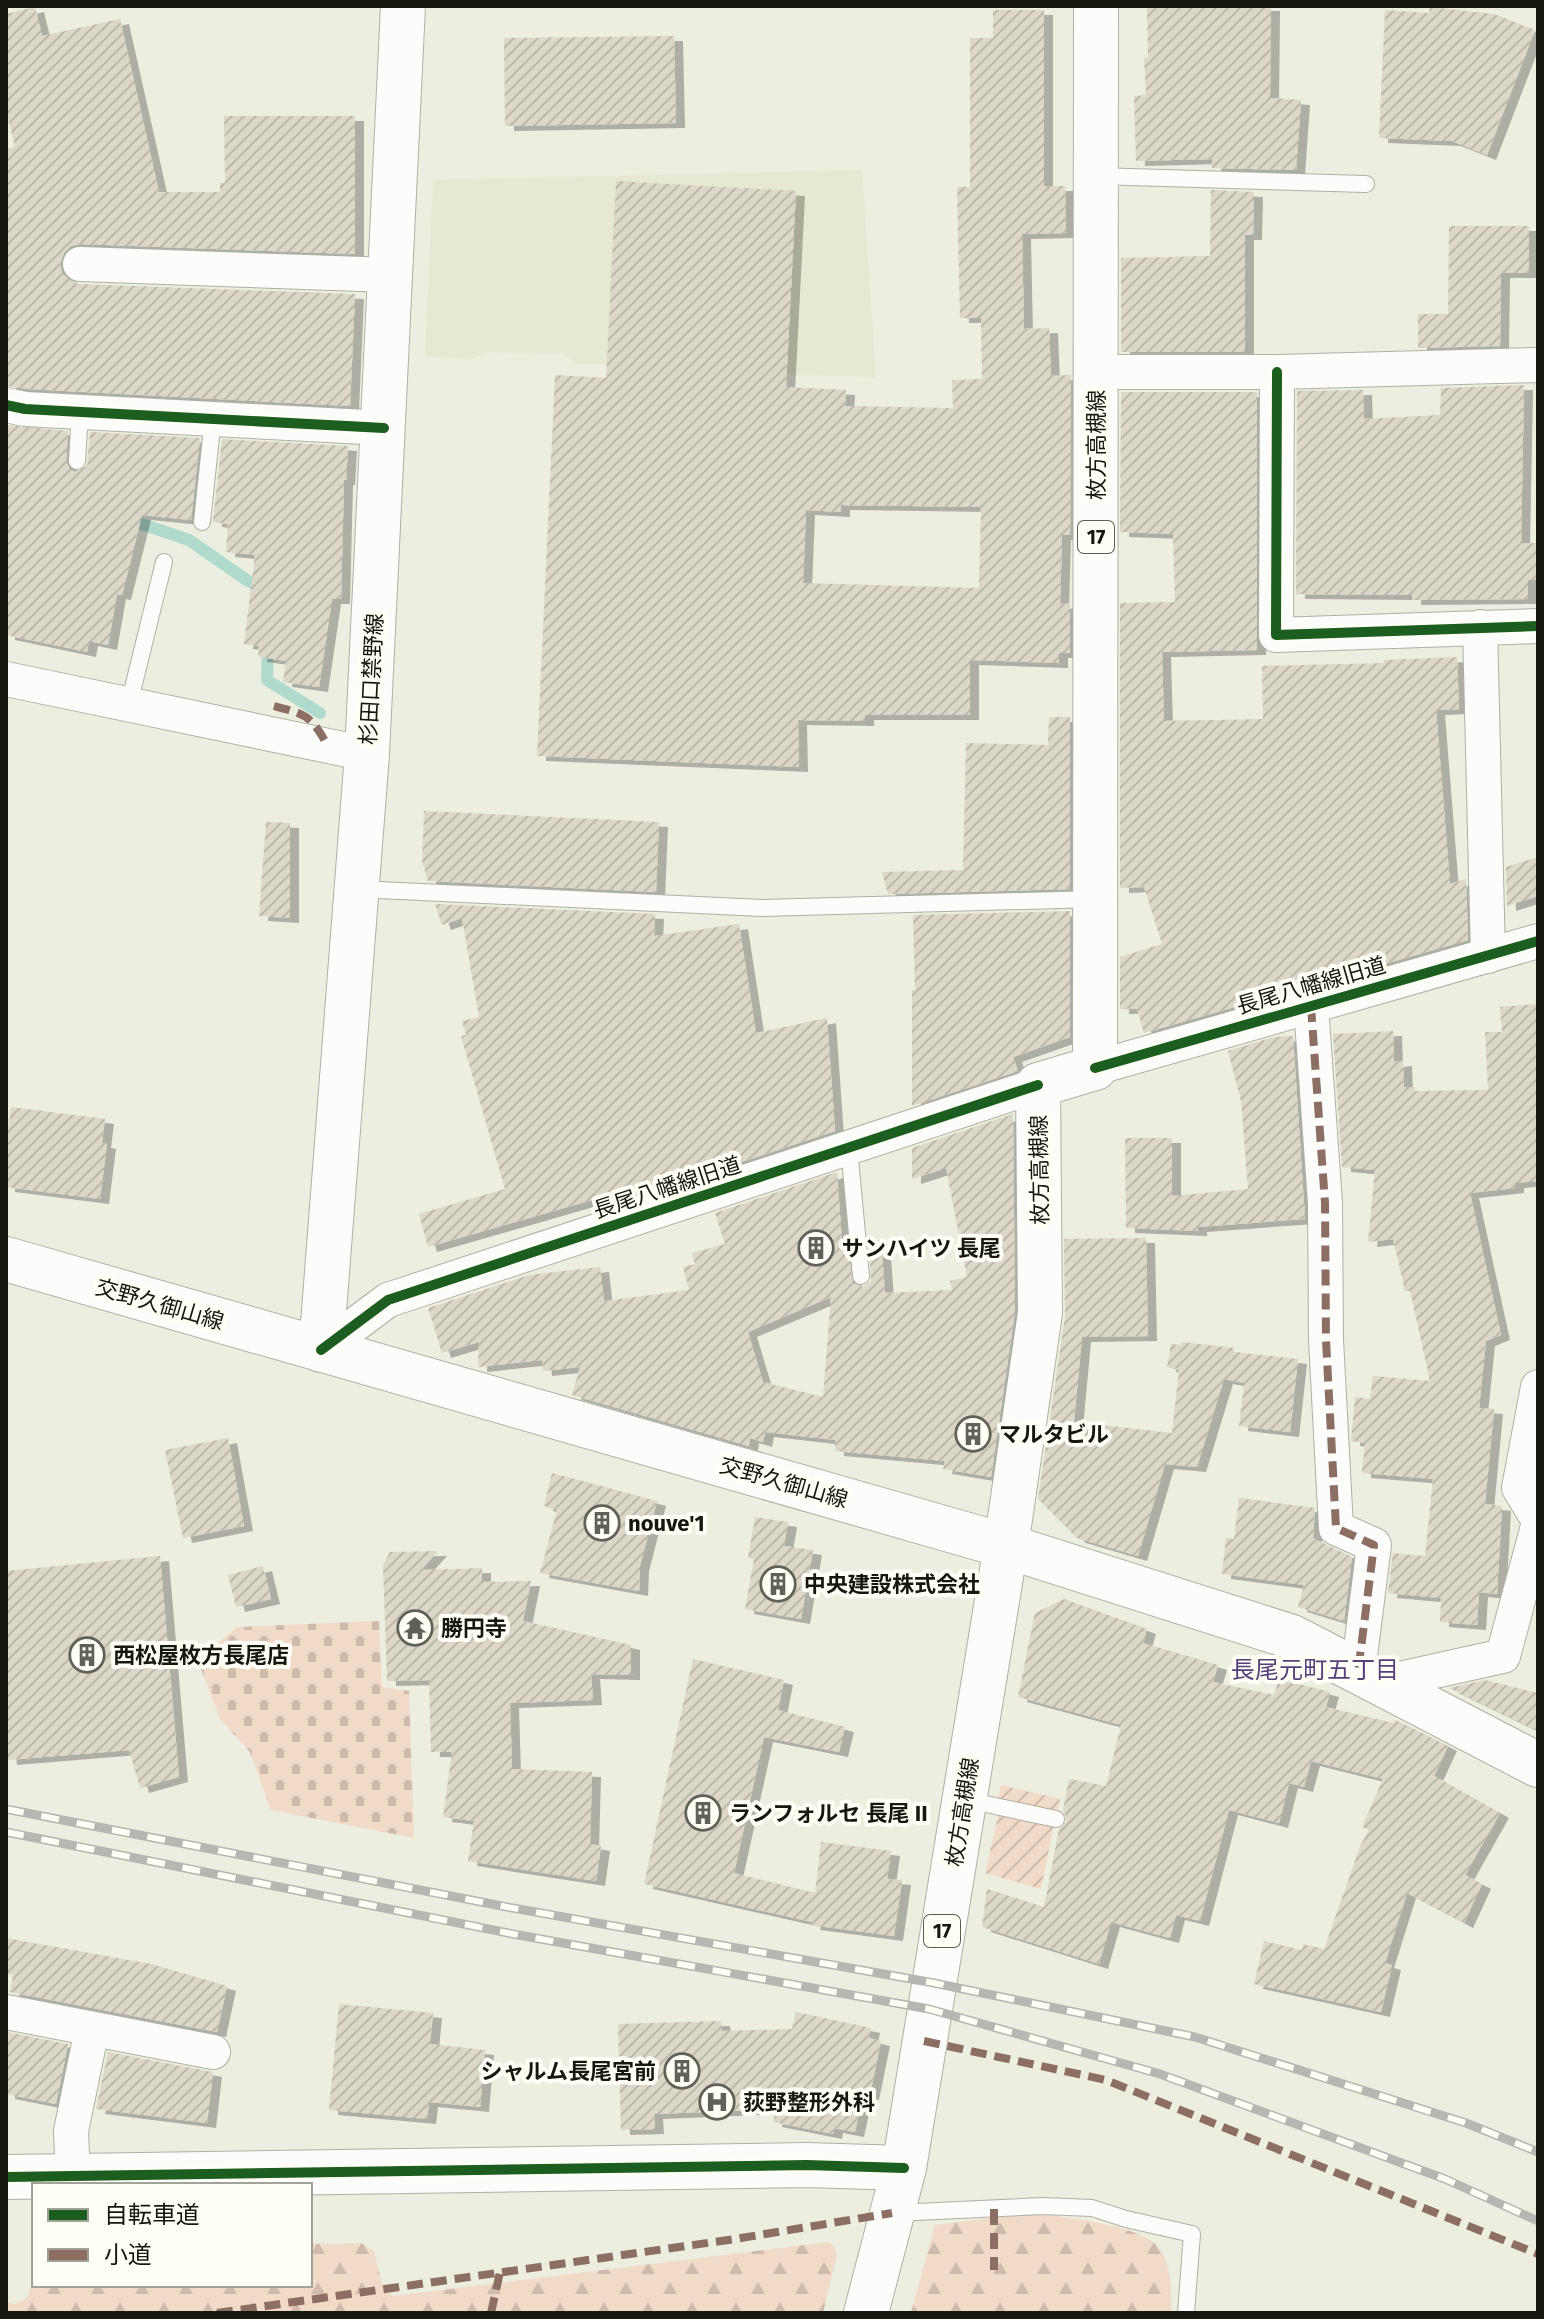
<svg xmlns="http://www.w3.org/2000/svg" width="1544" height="2319" font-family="'Fira Sans','Noto Sans JP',sans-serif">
<defs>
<pattern id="forest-firs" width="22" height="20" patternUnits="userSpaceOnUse" patternTransform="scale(2)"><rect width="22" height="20" fill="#f2dac8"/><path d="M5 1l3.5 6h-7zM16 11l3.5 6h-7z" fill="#cfbaab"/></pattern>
<pattern id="cemetery-stones" width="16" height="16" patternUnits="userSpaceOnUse" patternTransform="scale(2)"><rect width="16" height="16" fill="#f2dac8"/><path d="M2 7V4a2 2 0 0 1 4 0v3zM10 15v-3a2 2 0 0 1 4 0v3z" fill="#cfbaab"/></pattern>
<pattern id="garden-furrows" width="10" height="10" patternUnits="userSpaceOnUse" patternTransform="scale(2)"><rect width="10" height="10" fill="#f2dac8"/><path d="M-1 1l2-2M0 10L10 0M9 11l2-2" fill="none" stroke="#cfbaab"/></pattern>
<pattern id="building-hatch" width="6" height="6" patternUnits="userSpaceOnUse" patternTransform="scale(2)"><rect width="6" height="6" fill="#dcd7c8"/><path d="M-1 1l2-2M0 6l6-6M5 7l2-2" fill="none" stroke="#bcb8ab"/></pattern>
<filter id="shadow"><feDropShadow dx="9" dy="5" stdDeviation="0" flood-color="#0004"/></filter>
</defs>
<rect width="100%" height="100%" fill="#eceedf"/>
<path fill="#e6e9d1" d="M862,170L876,377L738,373L732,365L577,364L564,354L489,352L471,359L425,356L433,180Z"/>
<path fill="url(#forest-firs)" d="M1030,2213C1057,2216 1144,2225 1159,2248C1172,2268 1172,2290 1171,2313H911L935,2225Z
M828,2242L834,2246L837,2254L823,2313H6V2302L15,2304L27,2298L34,2278V2285H310V2244L361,2243L374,2251L383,2287L393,2296Z"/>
<path fill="url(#cemetery-stones)" d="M379,1621L382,1687L409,1691L414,1838L271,1810L250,1752L220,1719L198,1661L237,1627Z"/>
<path fill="url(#garden-furrows)" d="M1001,1785L1060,1799L1057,1813L998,1798Z
M999,1812L1054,1825L1041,1889L985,1873Z"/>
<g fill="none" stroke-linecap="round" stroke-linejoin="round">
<path stroke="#b0dace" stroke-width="12" d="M127,519L189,540L248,581L266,588
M268,645L267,680L320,713"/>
</g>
<path fill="url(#building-hatch)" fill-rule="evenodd" filter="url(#shadow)" d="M1147,6H1271L1270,98L1301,100L1296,170L1212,168V159L1136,161L1134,96L1146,95L1144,58H1148Z
M35,7L42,36L120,19L159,192H220V183H225L224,116H355V254L81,244L71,246L64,253L60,264L62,273L69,280L79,284L355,294L350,406L28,389L7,386L6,149L15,147L6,110V14Z
M1430,7L1494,14L1535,30L1487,155L1452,141L1379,138L1385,10L1429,13Z
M993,10H1044V186H1065L1066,233L1022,234L1024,329L1049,328L1051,376L1071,375L1070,535H1062L1060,604L1070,603V653H1059V663L970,660V715H865V721L798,720L799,767L537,756L555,375L606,378L616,181L796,191L786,387L846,390L845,406L953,408L952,380L982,379L981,318H960L957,187H970V38H993ZM841,505L981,507L979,588L803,583L806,510L841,512Z
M674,36L676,123L505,126L504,38Z
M1211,190L1254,192L1253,235H1245V352H1121V258L1210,256Z
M1449,226H1529V273H1501L1500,346L1418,348V314H1448Z
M1524,385L1521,543H1538V580H1528V599L1412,600V595L1296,594L1297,391L1363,390L1364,419L1440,415L1441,388Z
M1121,392H1257V650L1162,652L1164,721L1263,719L1262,666L1384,663V660L1457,657L1459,709L1436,710L1450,884L1466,879L1468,940L1144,1033L1137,1009H1120V957L1162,944L1144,887L1120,888V603L1175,602L1173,534L1120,532Z
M6,425L68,431L66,461L70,470L76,472L87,466L90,432L200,438L191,520L142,515L122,595L117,594L108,645L89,641L87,652L6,635Z
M222,439L348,446L346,480H344L341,599H332L319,687L283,682L286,661L258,657L259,646L244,644L255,555L226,552L228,524L213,522Z
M1049,717H1070V889L888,894L882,872L963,870L966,743L1048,745Z
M424,811L659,822L656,892L428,881L422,861Z
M266,822L290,823V918L259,916Z
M1538,857V896L1507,906L1506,867Z
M435,904L655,914L654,936L739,924L756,1033L827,1018L835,1131L681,1182L603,1200L602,1197L428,1247L419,1214L505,1189L461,1036L466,1035L462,1021L479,1017L462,918L442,925Z
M1070,911V1037L1013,1057L1018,1071L912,1106V990H915L913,915Z
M1538,1004V1181L1515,1183V1188L1470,1193L1501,1335L1486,1341L1479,1408L1494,1409L1485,1504L1502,1506L1497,1594L1479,1592L1477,1625L1440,1622L1441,1598L1388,1593L1393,1553L1425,1556L1433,1479L1362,1473L1365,1443L1351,1441L1355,1397L1370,1399L1373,1376L1430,1381L1410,1291H1405L1393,1239L1368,1242L1375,1170L1342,1167L1333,1034L1393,1031L1394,1062L1403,1061L1404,1087H1415V1091L1488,1090L1485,1032H1502L1500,1007Z
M1293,1036L1305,1219L1198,1227V1231L1126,1228L1125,1138H1172V1196L1248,1189L1241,1101L1228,1051L1274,1037Z
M11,1107L105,1119L102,1143L107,1144L100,1199L6,1187V1147Z
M1013,1114L1015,1311L991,1477L943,1469L945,1461L835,1451V1440L765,1432L763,1442L750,1438L749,1446L572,1395L580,1367L543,1371L542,1360L478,1367L479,1342L442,1353L428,1308L529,1275L600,1267L604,1301L689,1290L683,1267L695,1264L692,1253L725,1244L715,1213L837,1172L842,1243L847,1242L853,1283L863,1287L871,1281L869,1241L881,1240L885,1293L952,1290L950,1281L967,1277L946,1168L912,1179V1148ZM831,1297L823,1397L763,1382L748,1332Z
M1146,1238L1148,1336L1082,1337L1074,1422L1172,1433L1179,1370L1167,1367L1171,1344L1181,1345L1182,1342L1234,1348V1352L1298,1359L1290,1432L1239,1426L1244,1383L1224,1379L1197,1467L1165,1464L1138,1556L1077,1538L1038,1499L1065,1317L1064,1239Z
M228,1438L244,1526L183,1538L165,1450Z
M552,1473L657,1501L640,1566L639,1591L540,1573L557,1510L544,1506Z
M1239,1498L1315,1508L1313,1538L1352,1557L1344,1621L1298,1607L1304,1585L1222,1574L1226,1538L1234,1539Z
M755,1517L788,1522L784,1546L813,1550L801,1619L745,1609L754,1559L748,1558Z
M438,1551L421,1570L482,1568V1582L531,1581L523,1621L631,1645V1675L591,1674L593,1700L510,1703L512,1769L592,1772L590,1844L601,1846L596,1881L468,1861L474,1821L443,1817L452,1752H431L429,1680L387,1681L383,1565L390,1552Z
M160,1556L179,1777L140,1788L129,1750L8,1760L6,1739V1571Z
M263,1566L271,1599L236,1607L228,1575Z
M1064,1599L1147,1629L1143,1643L1218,1665L1213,1682L1274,1695L1279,1679L1330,1692L1326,1707L1393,1723L1395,1720L1410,1727L1448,1746L1434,1776L1500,1813L1465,1875L1482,1884L1464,1923L1407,1893L1385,1963L1392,1965L1381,2012L1254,1984L1264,1941L1302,1950L1303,1944L1324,1949L1361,1844L1369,1830L1362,1827L1383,1779L1311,1761L1304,1787L1289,1783L1279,1823L1229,1810L1200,1921L1176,1915L1170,1938L1111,1922L1099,1964L982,1927L987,1889L1044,1907L1059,1829L1067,1821L1063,1810L1069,1779L1106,1786L1121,1725L1018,1697L1035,1613Z
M693,1659L784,1680L778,1710L845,1727L839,1752L764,1737L734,1873L815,1893L821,1842L891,1851L887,1879L902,1880L894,1936L811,1925L812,1922L644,1884Z
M1485,1680L1538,1693V1731L1449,1688Z
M6,1938L151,1964L227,1986L217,2032L10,1992L13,1975L6,1974Z
M339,2004L433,2013L430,2044L485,2050L480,2107L429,2102L427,2119L329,2110Z
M796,2012L871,2028L869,2038L881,2041L870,2095L863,2094L855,2132L834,2128L833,2134L773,2122L776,2109L654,2114L655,2129L621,2130L618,2024L721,2021L722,2031L792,2029Z
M6,2032L68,2044L56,2104L6,2094Z
M108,2052L213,2072L207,2123L96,2109Z"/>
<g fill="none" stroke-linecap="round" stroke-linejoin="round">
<defs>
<path id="lane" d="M1096,176L1366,184
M77,461L80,412
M202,522L213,418
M129,704L164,562
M358,889L762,908L1095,899
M849,1148L861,1276
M967,1800L1056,1819
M894,2213L1043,2206L1092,2208L1126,2219L1192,2234L1186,2313"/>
<path id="street" d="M80,264L390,275
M1096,372H1277L1538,365
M1277,372L1276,635L1538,626
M6,405L25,409L384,428
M1480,627L1488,956
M6,679L367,754
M1311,1006L1325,1203L1326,1340L1336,1528L1374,1545L1358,1672
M1095,1068L1538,941
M321,1350L388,1300L1038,1085
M1538,1387L1519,1488L1538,1519
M1381,1683L1503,1656L1538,1526
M6,2012L213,2052
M73,2177L71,2131L92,2029"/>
<path id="secondary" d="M6,1259L1006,1546L1292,1637L1538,1765
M321,1350L367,754L403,6
M6,2177L806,2165L904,2168"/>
<path id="primary" d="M866,2313L904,2168L1006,1546L1040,1313L1038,1085L1095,1068L1096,6"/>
</defs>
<use href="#lane" stroke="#aeb0a5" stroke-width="18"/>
<use href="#street" stroke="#aeb0a5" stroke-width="36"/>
<use href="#secondary" stroke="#aeb0a5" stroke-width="46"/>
<use href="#primary" stroke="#aeb0a5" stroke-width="46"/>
<use href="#lane" stroke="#fcfcfa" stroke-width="16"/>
<use href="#street" stroke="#fcfcfa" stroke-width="34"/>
<use href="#secondary" stroke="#fcfcfa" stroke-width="44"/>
<use href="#primary" stroke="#fcfcfa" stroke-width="44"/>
<defs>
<path id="rail" d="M6,1809L507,1907L934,1983L1195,2037L1466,2123L1538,2152
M6,1832L513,1934L929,2009L1160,2074L1445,2179L1538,2221"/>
</defs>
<use href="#rail" stroke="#b6b6b2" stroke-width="9"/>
<use href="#rail" stroke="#fefff5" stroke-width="6" stroke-dasharray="18" stroke-linecap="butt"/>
<path stroke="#8d6e63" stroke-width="8" stroke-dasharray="16 8" stroke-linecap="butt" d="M274,706C308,715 310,715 328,746
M1311,1006L1325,1203L1326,1340L1336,1528L1374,1545L1358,1672
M924,2041L1106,2080L1538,2254
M994,2209V2270
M217,2313L735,2239L892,2213
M491,2313L500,2272"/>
<defs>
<path id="cycleway" d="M1277,372L1276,635L1538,626
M6,405L25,409L384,428
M1095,1068L1538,941
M321,1350L388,1300L1038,1085
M6,2177L806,2165L904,2168"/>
</defs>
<use href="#cycleway" stroke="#fefff5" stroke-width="15"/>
<use href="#cycleway" stroke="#1b5e20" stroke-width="10"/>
</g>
<defs>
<symbol id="building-ring" viewBox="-11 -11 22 22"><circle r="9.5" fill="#fefff5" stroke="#616257" stroke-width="1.5"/><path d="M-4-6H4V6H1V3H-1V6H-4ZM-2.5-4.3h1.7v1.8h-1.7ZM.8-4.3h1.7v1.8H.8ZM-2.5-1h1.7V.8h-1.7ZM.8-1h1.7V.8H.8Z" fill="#616257"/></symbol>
<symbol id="temple-ring" viewBox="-11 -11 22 22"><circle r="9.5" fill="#fefff5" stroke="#616257" stroke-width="1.5"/><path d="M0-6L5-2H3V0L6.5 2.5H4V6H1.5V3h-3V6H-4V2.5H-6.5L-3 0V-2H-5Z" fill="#616257"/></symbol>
<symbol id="hospital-ring" viewBox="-11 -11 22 22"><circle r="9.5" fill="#fefff5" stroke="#616257" stroke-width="1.5"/><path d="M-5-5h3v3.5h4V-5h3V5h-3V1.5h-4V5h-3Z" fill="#616257"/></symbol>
</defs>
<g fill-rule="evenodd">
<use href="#building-ring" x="796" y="1228" width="40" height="40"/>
<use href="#building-ring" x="953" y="1414" width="40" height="40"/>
<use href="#building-ring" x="582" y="1503" width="40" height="40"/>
<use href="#building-ring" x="758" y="1564" width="40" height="40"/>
<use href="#temple-ring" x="395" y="1608" width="40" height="40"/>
<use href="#building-ring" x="67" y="1635" width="40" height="40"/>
<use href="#building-ring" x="683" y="1793" width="40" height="40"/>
<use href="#building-ring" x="662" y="2051" width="40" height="40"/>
<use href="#hospital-ring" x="697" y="2082" width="40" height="40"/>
</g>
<g text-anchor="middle" stroke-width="8" stroke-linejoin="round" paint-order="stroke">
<g fill="#fefff5" stroke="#5c5d53" stroke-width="2">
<rect x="1078" y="521" width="36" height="32" rx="6"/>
<rect x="924" y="1915" width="36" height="32" rx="6"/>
</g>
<g font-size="20" font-weight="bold" fill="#16170e">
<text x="1096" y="544">17</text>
<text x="942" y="1938">17</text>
</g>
<g font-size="22" fill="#16170e" stroke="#fefff5">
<text transform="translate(1096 445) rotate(-90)" y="8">枚方高槻線</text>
<text transform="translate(371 679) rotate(-87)" y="8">杉田口禁野線</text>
<text transform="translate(1311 985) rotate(-16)" y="8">長尾八幡線旧道</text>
<text transform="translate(1039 1170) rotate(-91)" y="8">枚方高槻線</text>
<text transform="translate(667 1187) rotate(-18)" y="8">長尾八幡線旧道</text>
<text transform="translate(160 1304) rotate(16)" y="8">交野久御山線</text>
<text transform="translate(784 1482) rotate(16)" y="8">交野久御山線</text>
<text transform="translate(962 1812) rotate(-81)" y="8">枚方高槻線</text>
</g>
<g font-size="22" font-weight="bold" fill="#16170e" stroke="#fefff5" text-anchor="start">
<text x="842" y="1256">サンハイツ 長尾</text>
<text x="999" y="1442">マルタビル</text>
<text x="628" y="1531">nouve'1</text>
<text x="804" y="1592">中央建設株式会社</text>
<text x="441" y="1636">勝円寺</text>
<text x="113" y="1663">西松屋枚方長尾店</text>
<text x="729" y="1821">ランフォルセ 長尾 II</text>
<text x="656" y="2079" text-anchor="end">シャルム長尾宮前</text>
<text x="743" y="2110">荻野整形外科</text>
</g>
<g font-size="24" fill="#59407c" stroke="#fefff5">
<text x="1315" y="1678">長尾元町五丁目</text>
</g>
</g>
<rect width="1544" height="2319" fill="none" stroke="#16170e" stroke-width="16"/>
<rect x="32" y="2183" width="280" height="104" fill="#fefff5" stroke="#a1a299" stroke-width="2"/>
<rect x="48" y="2209" width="40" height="12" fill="#1b5e20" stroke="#a1a299" stroke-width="2"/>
<text x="104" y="2223" font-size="24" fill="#16170e">自転車道</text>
<rect x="48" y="2249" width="40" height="12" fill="#8d6e63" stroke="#a1a299" stroke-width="2"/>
<text x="104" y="2263" font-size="24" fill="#16170e">小道</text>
</svg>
